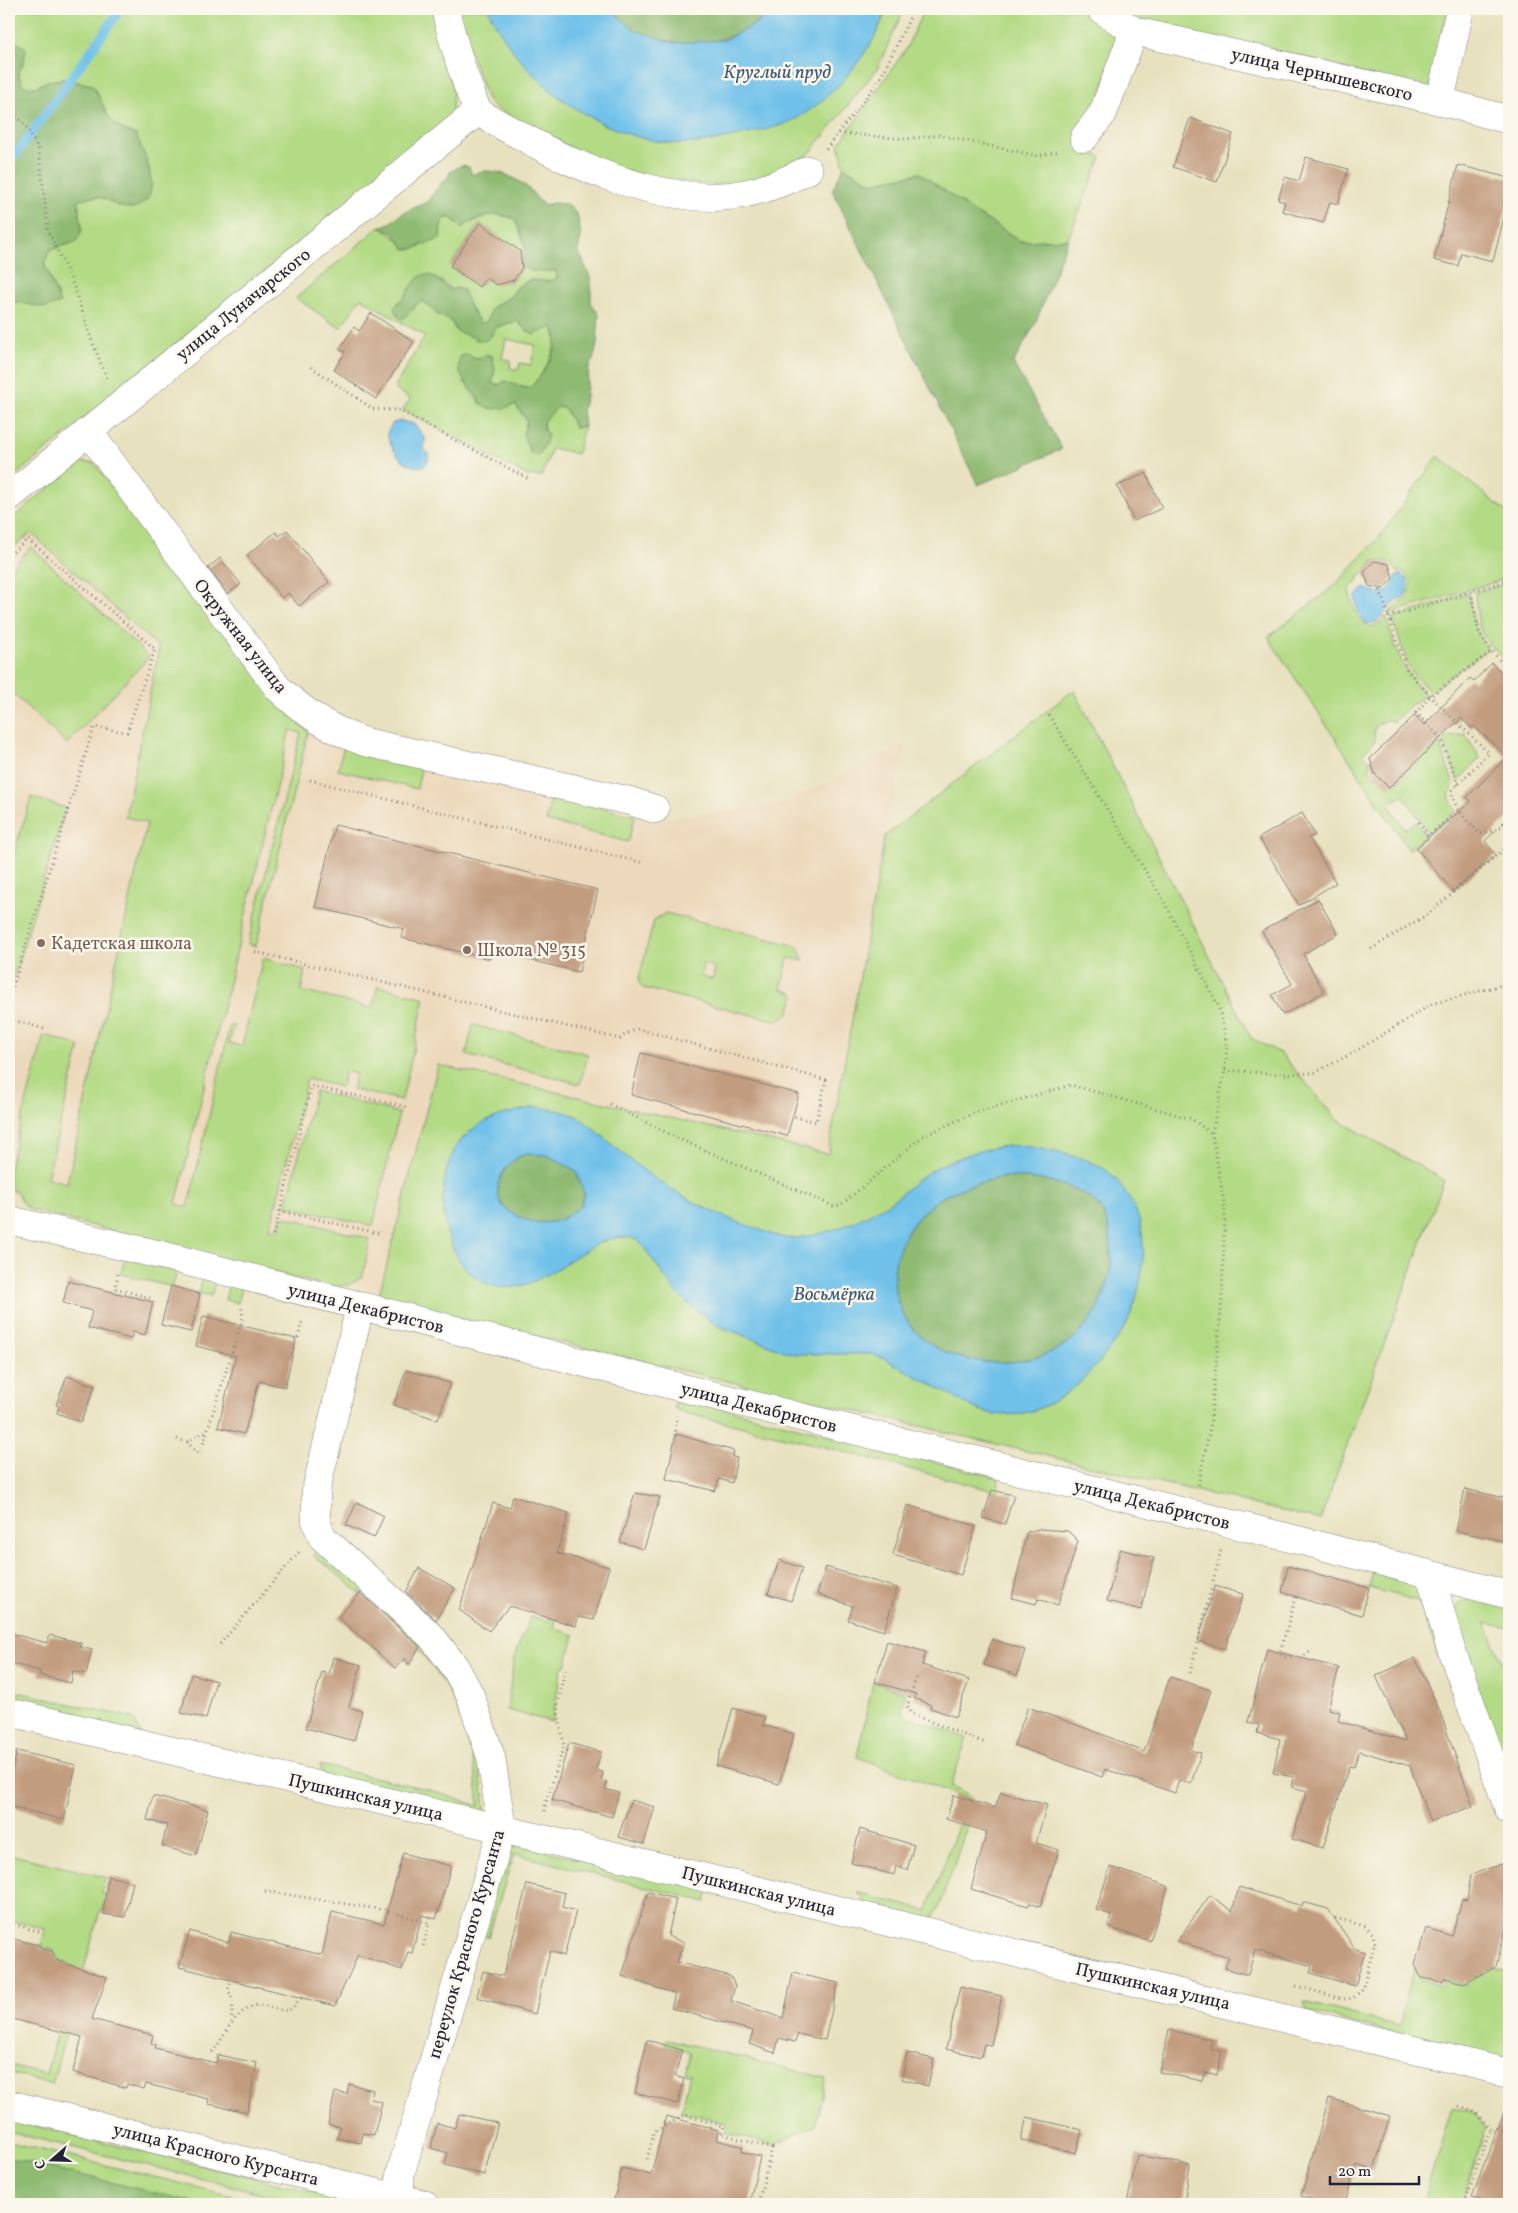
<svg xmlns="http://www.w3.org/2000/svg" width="1518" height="2213" font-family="Vollkorn,serif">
<rect width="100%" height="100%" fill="#fbf7ec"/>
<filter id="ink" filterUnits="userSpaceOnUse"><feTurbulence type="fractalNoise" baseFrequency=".02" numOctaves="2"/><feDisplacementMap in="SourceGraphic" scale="10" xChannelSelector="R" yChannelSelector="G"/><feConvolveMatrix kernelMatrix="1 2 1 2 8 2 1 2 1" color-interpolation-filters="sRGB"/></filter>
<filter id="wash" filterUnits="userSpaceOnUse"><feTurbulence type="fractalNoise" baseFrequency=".0096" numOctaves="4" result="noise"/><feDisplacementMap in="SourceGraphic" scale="20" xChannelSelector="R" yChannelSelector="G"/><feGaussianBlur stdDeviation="1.12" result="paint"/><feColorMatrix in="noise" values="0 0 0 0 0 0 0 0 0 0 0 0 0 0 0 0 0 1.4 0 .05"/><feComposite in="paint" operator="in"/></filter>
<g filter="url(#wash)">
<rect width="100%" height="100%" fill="#e8e1bf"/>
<path fill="#ecd8ba" d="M38,520L305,721L653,819L780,805L906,744L885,836L828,1154L438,1065L380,1289L9,1193V544Z"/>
<path fill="#b3da84" stroke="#6a7e60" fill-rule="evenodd" d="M9,9H433L440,43L453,88L452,111L441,127L17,474L9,466V301L60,303L44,263L50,250L82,230L78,201C96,193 104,197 121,207L150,175L136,135C127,132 116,129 110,122C102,113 99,96 92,85L63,79L48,81L36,88L23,86L18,73L24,61L9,38Z
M455,9H488L491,15L559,97L606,126L870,46L887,9H904L877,69L810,153L785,169L742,185L699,184L613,169L495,108L487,99Z
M924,9H1084L1118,34L1086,148L1101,158L1068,239L1021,241L971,210L920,173L872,183L844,167L839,144L906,49Z
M1121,9H1448L1429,89L1133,21Z
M493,213L515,219L525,245L526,252L523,259L542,271H556L557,278L550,281L530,280L518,286L510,297L492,307L487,321L481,324L468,304L440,280L411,287L403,299L398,302L413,310L416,304L421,301L427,304L436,314L450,320L457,332L471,335L476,340L493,334L496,327L517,321L526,331L552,326C564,343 543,374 531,387C527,388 498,385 492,383L495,369L480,359L473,358L464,382C472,391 477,402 487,408L515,404L527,421L523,434L538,456L546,442L543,422L558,407L565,409L575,428L584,426L577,454L552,448L542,476H528L403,410L410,399L394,388L425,336L361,298L340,328L296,298L379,227C393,234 398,243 412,249L440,239L441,225L445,218H452L456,224H468ZM480,223L520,252L522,268L514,280L506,283L502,280L498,285L486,278L479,287L450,266ZM506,339L535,345L531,365L520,363L518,370L510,368L511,361L502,358Z
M1438,456L1509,514V578L1391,613L1390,611C1403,602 1410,598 1411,582L1404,572H1398L1389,562L1374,560L1349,590C1353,607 1355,620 1372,627L1381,622L1386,616C1396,649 1400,668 1426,695L1411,705L1394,722L1388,720C1376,723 1372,729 1375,741L1363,754L1370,761C1369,769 1369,772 1376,777H1384L1396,784L1439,742L1454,785C1446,794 1450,801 1456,811L1429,833L1403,795L1389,805L1405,829L1416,822L1426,836L1409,850L1268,637L1334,586L1379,538Z
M80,462L94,463L271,692L310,725L256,946L248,944L301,733L290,730L176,1204L188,1207L230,1025L234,1026L229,1043L242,1046L263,958L305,970L301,991L372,1008L378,986L425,998L402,1100L352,1090L356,1074L345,1071L341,1087L307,1079L270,1229L277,1230L282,1216L370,1239L363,1276L349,1285L330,1287L31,1210L22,1203L17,1192L9,1189V1168L44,1035L80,1046L47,1178L67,1183L147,823L125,817L159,648L31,533L9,551V521Z
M31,547L149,657L67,744L9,690V571Z
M1509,583V663H1508C1502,655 1494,650 1487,641C1476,629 1477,608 1475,592Z
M1469,594C1472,614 1474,633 1488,649L1430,692L1413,674L1408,665L1392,618Z
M1074,690L1251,1038L1280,1053L1338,1120L1444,1180L1320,1520L378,1299L438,1065L828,1154L885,836Z
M1465,734L1480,758L1458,781L1443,738Z
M344,745L422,764L417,789L338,770Z
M552,795L635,816L628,842L546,821Z
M31,797L66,808L9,993V870Z
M666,913L797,946L804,961L788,958L781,989L795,994L789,1013L777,1021L643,988L639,983V978L654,920ZM703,964L715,967L713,979L701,977Z
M473,1025L588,1054L580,1084L466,1055Z
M315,1091L399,1113L373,1226L286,1206Z
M125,1257L173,1268L176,1275L172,1287L121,1274Z
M206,1277L216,1279L211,1296L198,1293L201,1281Z
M229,1282L243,1285L238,1303L225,1300Z
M678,1397L999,1478L998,1492L802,1441L680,1412L674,1408Z
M320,1543L450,1672L474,1728L486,1814L324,1779L320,1765L426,1789L479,1806C476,1771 469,1736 455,1704C446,1683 430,1664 416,1646L418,1643L363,1591L360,1593L313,1555Z
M1373,1571L1419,1583L1457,1688L1452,1692L1418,1601L1369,1588Z
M556,1595L561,1597L554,1628L574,1635L566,1666H562L552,1722L507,1710L514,1657L530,1617L548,1621Z
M1474,1598L1509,1606V1628L1485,1623L1509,1675V1740L1494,1746L1453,1617C1459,1603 1459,1601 1474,1598Z
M873,1682L906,1693L902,1710L906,1716L967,1738L951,1786C962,1791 970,1793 974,1806L940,1906L932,1919L873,1911L858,1893L927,1911L968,1799L857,1757Z
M9,1690L133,1718L142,1735L9,1703Z
M524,1846L709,1890L706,1902L514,1854L488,1937L481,1935L505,1854L512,1847Z
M9,1854L105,1877L102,1894L106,1896L103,1910L100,1911L52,2084L9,2073V2065L46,2074L58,2028L49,2025L65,1962L58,1960L53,1950L41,1947L45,1929L9,1920Z
M1487,1966L1509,1970V2064L1307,2011L1304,2002L1399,2026L1414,1967L1421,1980L1442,1985L1446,1979L1467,1986L1470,1977L1476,1978L1485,1973Z
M667,2039L826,2078L815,2125L773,2145L725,2133L727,2123L681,2111L690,2074L685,2073L690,2052L665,2045Z
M1452,2107L1475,2114L1486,2128L1482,2134L1484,2135L1464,2196L1468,2204H1422Z
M9,2120L364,2204H306L9,2132Z
M9,2142L266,2204H9Z"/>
<path fill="#8eba72" stroke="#586e56" d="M609,9H771C739,46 680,52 636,31C627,26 617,16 609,9Z
M9,38L26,48L24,61L18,73L23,86L36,87L48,81L63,79L92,85C110,111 101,122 136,135C143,150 162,191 143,203C140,205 136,208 133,208C110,210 107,188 78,201L82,230L76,242L50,250L44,263L60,303L46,308L9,301Z
M462,165L469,167L472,175C489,165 515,176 529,189C535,195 538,201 546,205L553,203L567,204L577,214L581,236L578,250L591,279V303L599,315L597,344L593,360L589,367L586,396L582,410L584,426L575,428L565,409L558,407L543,422V429L548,434L546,442L538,456L531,455L523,434L527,421L515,404C508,408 496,410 488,408C482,407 480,402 477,397C469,383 452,375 461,356L468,354L473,358L480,359L485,354L492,356L495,369L492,383L499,385L505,381L525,388L531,387C543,374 565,343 552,327L533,335L517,321L496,327C484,353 477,335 457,332L450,320L436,314L427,304L422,301C413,305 411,314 402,319L397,315L394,308C398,302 404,299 407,293C424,265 430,273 450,290L456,288L463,290L471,310L481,324L487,321L492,307L510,297L518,286L530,280L550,281L557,278L556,271C544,270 534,275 523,267L525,245L515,219C496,210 478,216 462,228L452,218H445L441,225L440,239L412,249H405L393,233L379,227L390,223L401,214L427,202L442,182L448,178L450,172Z
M844,167L872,183L920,173L971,210L1021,241L1068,239L1035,324L1013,363L1062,449L978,485L832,190Z
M526,1154L547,1155L576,1171L584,1193L581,1205C576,1210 570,1217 563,1219C544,1227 516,1223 503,1206C488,1187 507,1159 526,1154Z
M1004,1177C1034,1177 1082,1183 1101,1209C1109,1220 1111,1240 1111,1253C1112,1267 1109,1280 1104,1293C1085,1347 1038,1366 984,1362C890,1354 862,1258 936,1201C953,1189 984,1181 1004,1177Z
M9,2158L202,2204H9Z"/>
<path fill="#6fc1ea" stroke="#487292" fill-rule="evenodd" d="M488,9H609L635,30L674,43L724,40L759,22L771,9H887C881,21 877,35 869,46C853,72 830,97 804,114C786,126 764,130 743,135C716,141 689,146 661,142C588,130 519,77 488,9Z
M401,421L414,424L425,438L424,449C431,455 429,459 425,466C406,471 390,450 387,433L393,423Z
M1397,575H1402L1407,579C1410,599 1400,597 1389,608C1381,615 1380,625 1366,623L1358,612L1355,597L1365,588C1382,597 1391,593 1397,575Z
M536,1107C553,1109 567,1111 582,1119C608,1140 633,1164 660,1182C686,1200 728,1220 758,1229C767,1232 779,1238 789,1238C820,1238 861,1221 887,1204C903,1194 916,1179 932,1170C956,1157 996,1143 1023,1146C1034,1147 1045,1150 1055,1152C1075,1156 1097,1161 1112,1175C1118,1180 1122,1188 1126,1194C1153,1229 1144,1283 1128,1321C1122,1334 1113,1344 1104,1356C1073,1395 1026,1430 974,1408L885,1359L871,1354H793L716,1325L687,1303L675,1291L640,1242C599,1217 549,1296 498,1287C441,1276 429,1184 459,1143C478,1118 508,1113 536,1107ZM526,1154L547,1155L576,1171L584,1193L581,1205C562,1223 543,1228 519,1217C513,1214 507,1210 503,1206C488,1187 507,1159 526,1154ZM1004,1177C1034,1177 1082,1183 1101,1209C1109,1220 1111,1240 1111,1253C1112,1267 1109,1280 1104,1293C1085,1347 1038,1366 984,1362C890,1353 862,1258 936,1201C953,1189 984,1181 1004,1177Z"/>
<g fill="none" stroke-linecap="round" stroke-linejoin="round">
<path stroke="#6fc1ea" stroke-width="9" d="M9,164L121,9"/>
</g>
<g id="blocks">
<path fill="#c29c7f" d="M1190,118L1233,134L1217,182L1173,167Z
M1306,157L1348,169L1338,204L1330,202L1323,223L1282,211L1285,202L1278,200L1285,177L1299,181Z
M1458,165L1509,178V198L1493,261L1461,253L1458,266L1434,260Z
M480,223L520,251L522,268L514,280L497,285L486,278L479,287L450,266Z
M371,313L414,342L376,399L334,370L345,352L339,349L354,327L359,331Z
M1146,473L1162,508L1134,521L1117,486Z
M287,530L329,582L299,606L288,593L282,598L247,555L276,532L279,536Z
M220,558L241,584L228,594L208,568Z
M1374,561L1389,564L1393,578L1383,589L1369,586L1364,572Z
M1492,663L1509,679V817L1485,841L1496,855L1453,891L1416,848L1471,801L1467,797L1507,757L1474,726L1471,728L1461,718L1389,788L1375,774L1370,759L1415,715L1424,725L1470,678L1474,681Z
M1302,813L1315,835L1309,838L1336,883L1299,905L1259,838Z
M335,825L598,890L579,972L492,951L490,959L402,938L404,929L315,907Z
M1318,899L1338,934L1303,954L1324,992L1283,1015L1272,995L1292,984L1262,931Z
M641,1053L799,1094L787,1136L631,1095Z
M68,1281L153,1302L145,1335L133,1332L131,1339L88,1328L92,1311L63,1303Z
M171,1286L200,1294L191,1332L161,1325Z
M203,1316L296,1339L285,1387L259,1381L244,1434L218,1427L236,1356L196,1346Z
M406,1370L450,1383L438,1420L394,1405Z
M67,1376L95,1386L81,1422L57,1413L59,1406L56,1405Z
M676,1434L734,1451L732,1457L737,1458L732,1483L719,1479L715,1491L666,1479Z
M1465,1489L1509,1499V1542L1456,1531Z
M992,1490L1014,1495L1005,1524L983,1518Z
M635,1493L660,1497L644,1549L620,1542Z
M513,1496L569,1513L557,1553L609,1567L594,1620L578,1617L576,1626L509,1606L489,1631L459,1610L493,1503L510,1508Z
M357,1502L384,1516L374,1538L346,1525Z
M907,1505L976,1526L961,1575L893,1555Z
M1039,1529L1068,1531L1078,1541L1058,1605L1038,1599L1036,1604L1012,1598L1027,1532Z
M1120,1549L1154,1558L1141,1610L1107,1601Z
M779,1560L802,1568L791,1601L768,1594Z
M1288,1566L1369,1588L1362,1615L1316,1603L1282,1592Z
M826,1567L897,1588L884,1631L848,1620L853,1606L817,1594Z
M419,1568L455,1588L436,1620L406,1592Z
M1215,1586L1243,1594L1225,1649L1198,1641Z
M360,1593L420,1647L409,1665L405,1658L395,1668L338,1617Z
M9,1633L47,1643L50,1635L81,1643L80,1647L92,1650L86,1674L73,1671L71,1683L39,1675L40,1671L9,1663Z
M992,1639L1025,1650L1017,1675L984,1665Z
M887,1641L926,1652L922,1665L969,1680L956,1717L930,1708L931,1705L914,1698L916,1694L875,1682Z
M1267,1649L1339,1668L1328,1709L1340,1712L1338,1721L1406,1741L1376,1676L1415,1658L1439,1709L1473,1806L1430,1822L1410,1766L1359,1751L1354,1767L1349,1766L1323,1848L1292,1839L1307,1791L1292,1787L1294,1777L1273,1773L1280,1739L1257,1733L1259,1725L1248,1722Z
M333,1657L361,1665L349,1707L362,1711L354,1741L306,1728L322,1672L329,1674Z
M191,1674L216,1681L206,1719L181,1713Z
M1170,1677L1211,1690L1191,1750L1201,1753L1191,1784L1179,1780L1175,1793L1105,1769L1102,1777L1014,1745L1028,1707L1104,1735L1144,1752Z
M733,1708L765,1717L763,1725L794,1734L779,1784L716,1766Z
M569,1743L601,1752L596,1770L603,1772L601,1780L607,1782L605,1789L619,1793L612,1817L552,1800Z
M17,1751L76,1765L64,1820L9,1806V1785Z
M1001,1792L1047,1805L1036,1843L1059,1850L1040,1907L1030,1903L1028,1906L971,1889L987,1832L946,1819L954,1795L995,1808Z
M153,1796L208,1810L196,1856L162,1846L167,1825L147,1820Z
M631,1800L655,1807L644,1844L618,1837Z
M860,1829L914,1845L907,1870L896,1866L894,1875L851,1863Z
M403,1853L451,1866L436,1919L422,1915L412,1953L408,1952L402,1970L358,1955L335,2006L179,1967L190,1931L229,1943L231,1932L322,1955L332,1912L384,1924Z
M1509,1861V1915L1496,1967L1463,1983L1445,1978L1442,1982L1421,1978L1415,1964L1426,1928L1452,1936L1462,1899L1467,1900L1471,1875Z
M1110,1867L1168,1886L1150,1941L1108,1927L1111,1915L1096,1910Z
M108,1876L133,1882L125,1917L103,1914Z
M527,1884L565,1893L562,1907L576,1911L564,1956L550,1951L535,2014L477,1997L483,1971L503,1976Z
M1239,1887L1302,1906L1303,1902L1328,1909L1355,1949L1365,1952L1355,1986L1310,1973L1312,1966L1255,1950L1248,1975L1225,1968L1229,1957L1177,1941L1210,1895L1232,1911Z
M648,1892L676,1899L668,1936L684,1943L677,1962L730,1976L735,1985L731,2001L783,2018L793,1973L838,1983L825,2040L798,2034L795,2042L779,2038L775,2053L749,2044L753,2031L671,2008L675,1994L622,1976Z
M9,1938L39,1945L41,1949L52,1951L58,1961L107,1977L92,2019L153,2035L151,2043L156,2044L155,2048L216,2063L218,2055L257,2063L247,2112L208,2104L209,2099L146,2084L144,2089L127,2084L126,2088L73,2072L82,2037L9,2018Z
M960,1987L1002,1996L991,2045L984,2044L981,2057L946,2049Z
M1169,2030L1212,2040L1210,2048L1222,2051L1217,2075L1205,2072L1202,2081L1159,2072Z
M647,2040L682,2050L675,2076L684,2079L678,2104L635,2093Z
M907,2053L934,2059L928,2086L902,2079Z
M349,2084L373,2090L371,2099L382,2102L374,2135L363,2133L361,2143L337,2138L340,2127L328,2124L335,2092L347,2094Z
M1329,2098L1390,2116L1374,2170L1356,2165L1345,2204H1331L1301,2196Z
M1507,2104H1509V2204H1491L1472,2197Z
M459,2114L498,2123L484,2175L445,2165L448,2153L431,2148L437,2123L455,2128Z
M666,2116L719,2130L717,2140L743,2147L742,2152L760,2157L749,2204H613L622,2168L651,2175Z
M1027,2117L1082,2130L1076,2153L1021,2140Z
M1137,2155L1190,2165L1184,2204H1127Z"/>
</g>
</g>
<g filter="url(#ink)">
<use href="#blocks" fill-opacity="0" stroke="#85827d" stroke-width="1"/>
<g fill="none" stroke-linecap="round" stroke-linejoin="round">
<defs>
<path id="minor" d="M445,9C452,37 460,66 470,92C473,98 474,105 478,110C482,116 514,132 523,137C577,168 651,197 714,197C747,197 779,185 808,170
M1101,9L1134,31L1440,101L1509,120
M1440,101L1460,9
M1084,138L1103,113L1134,31
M88,431L278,688C306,714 329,729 365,742L630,801L655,809
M9,497L478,111
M9,1220L161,1255L675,1386L1310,1543L1509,1595
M360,1307L316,1490V1521L322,1537L431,1636L455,1667L470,1695L491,1757L502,1829L400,2175V2204
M1431,1576L1449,1643L1509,1810
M9,1712L628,1859L1509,2073
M9,2104L424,2204"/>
</defs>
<use href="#minor" stroke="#85827d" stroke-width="29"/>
<path stroke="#85827d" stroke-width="3" stroke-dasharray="1 4" stroke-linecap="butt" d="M9,109L26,126L39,150L48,231L72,281L93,344L107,378
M839,133L906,139L939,135L1038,156L1059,151
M826,149L880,79L914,9
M311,367L373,409L398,410L529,479
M9,555L28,539L155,649L127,732L94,727L9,999
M1509,580L1389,617L1407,670L1430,696L1489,753L1452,790C1453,809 1468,821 1480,834L1498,829L1509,818
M1380,590L1389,617
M1471,592L1478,629L1482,638L1505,667L1509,666
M1049,715L1162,898L1219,1007L1227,1045L1225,1070L1212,1134L1225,1208L1222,1300L1210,1428L1198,1486
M310,780L643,863
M1458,785L1441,738L1416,713L1430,696L1492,651
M1419,822L1428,836L1459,810
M1371,949L1428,914L1509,845
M255,952L620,1039L626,1034L638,1029L826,1080L816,1122L793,1116
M9,1019L45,1029
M1225,1070L1278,1074L1314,1073L1353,1053L1432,1004L1509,983
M610,1104L677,1138L833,1206L841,1205L923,1136L974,1113L1071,1085L1192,1119L1212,1134
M378,1233L280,1211L311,1086L407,1107
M273,1235L280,1211
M118,1274L115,1288L150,1298
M298,1338L302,1321
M675,1436L677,1416
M177,1439L187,1442L198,1454H200L243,1317L241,1305
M187,1442L206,1431
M1296,1597L1280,1652L1282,1656L1300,1658L1313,1650
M220,1644L299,1552
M1190,1673L1221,1550
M916,1678L907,1706L911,1714L985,1743
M545,1811V1806L564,1745L557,1708L565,1669
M265,1891L384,1910L429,1923L423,1947
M9,1923L41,1932
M230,1983L228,1990C234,1999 233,2010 231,2021
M1296,1986L1344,1999L1353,1998L1362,1990L1375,1943L1373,1934L1365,1926L1332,1917
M212,2052C226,2037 229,2018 249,2008C264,2000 275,2012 288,2010C293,2009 298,2001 302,1997
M1459,2107L1476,2112L1492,2131
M647,2159L654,2132L685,2115L724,2126L721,2134L772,2148L758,2204
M1474,2204L1466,2199L1467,2196L1489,2133L1499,2128L1509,2132"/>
<use href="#minor" stroke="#fff" stroke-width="28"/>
</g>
</g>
<g fill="#8d6e63" stroke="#fbf7ec" stroke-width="2">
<circle cx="41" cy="943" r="5"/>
<circle cx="467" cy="950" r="5"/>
</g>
<g text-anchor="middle" stroke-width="5" stroke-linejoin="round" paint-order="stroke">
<g font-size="18" fill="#22223b" stroke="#fbf7ec">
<text transform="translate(1322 74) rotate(13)" y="6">улица Чернышевского</text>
<text transform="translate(243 304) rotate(-39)" y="6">улица Луначарского</text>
<text transform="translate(241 636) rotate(52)" y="6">Окружная улица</text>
<text transform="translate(366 1308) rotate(14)" y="6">улица Декабристов</text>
<text transform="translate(759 1407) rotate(14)" y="6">улица Декабристов</text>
<text transform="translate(1152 1504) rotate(14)" y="6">улица Декабристов</text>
<text transform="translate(366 1797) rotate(13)" y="6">Пушкинская улица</text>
<text transform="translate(759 1891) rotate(14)" y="6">Пушкинская улица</text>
<text transform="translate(466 1944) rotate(-74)" y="6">переулок Красного Курсанта</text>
<text transform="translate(1153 1986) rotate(13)" y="6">Пушкинская улица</text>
<text transform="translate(216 2154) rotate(14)" y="6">улица Красного Курсанта</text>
</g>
<g font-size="18" fill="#785e54" stroke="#fbf7ec" text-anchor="start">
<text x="51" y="949">Кадетская школа</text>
<text x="477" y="956">Школа № 315</text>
</g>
<g font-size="19" font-style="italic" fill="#3d5a78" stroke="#fbf7ec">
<text x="777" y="78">Круглый пруд</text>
<text x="834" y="1300">Восьмёрка</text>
</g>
</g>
<rect width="1518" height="2213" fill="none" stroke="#fbf7ec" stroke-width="30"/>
<g transform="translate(52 2160) rotate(250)" stroke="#fbf7ec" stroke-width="4" paint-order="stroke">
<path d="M0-4L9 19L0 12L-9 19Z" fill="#22223b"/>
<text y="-8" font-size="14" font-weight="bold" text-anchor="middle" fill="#22223b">С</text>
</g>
<path d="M1330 2176v8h89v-8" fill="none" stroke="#22223b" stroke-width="2.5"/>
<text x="1338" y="2176" font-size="15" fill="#22223b" stroke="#fbf7ec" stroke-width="4" paint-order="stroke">20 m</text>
</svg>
